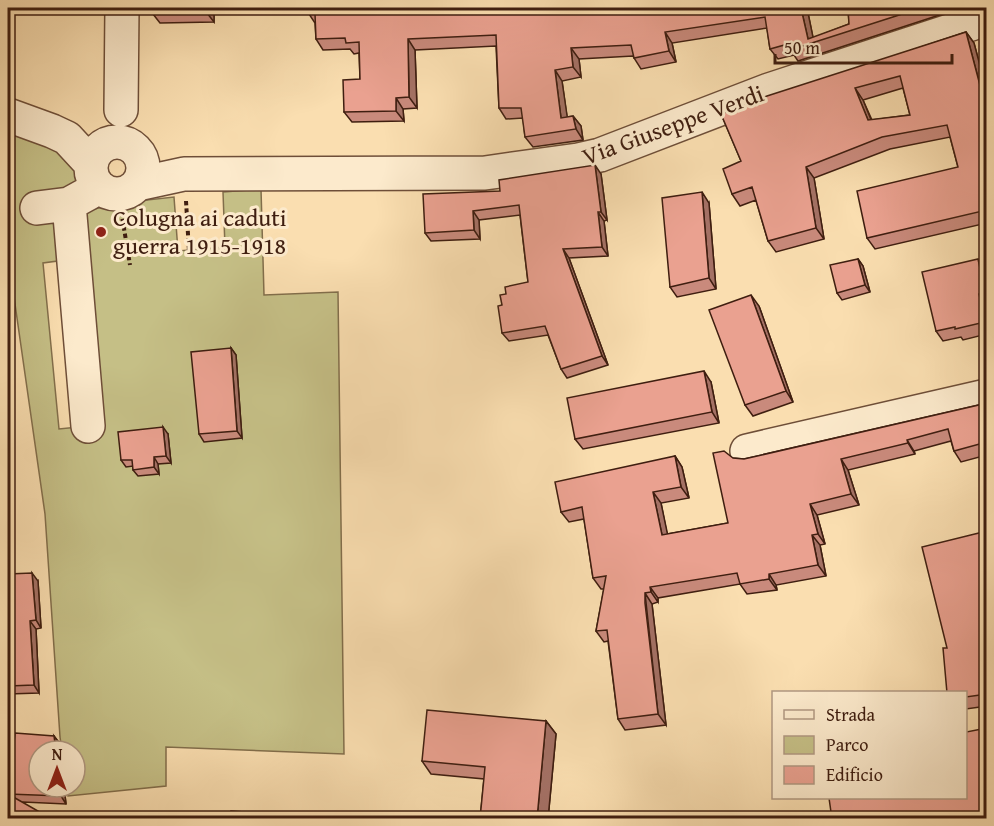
<svg xmlns="http://www.w3.org/2000/svg" width="994" height="826" font-family="'Gentium Book Plus',serif">
<rect width="100%" height="100%" fill="#fadeb0"/>
<filter id="stains"><feTurbulence type="fractalNoise" baseFrequency=".00333" numOctaves="4"/><feColorMatrix values="0 0 0 0 .2 0 0 0 0 .09 0 0 0 0 .02 0 0 0 .5 -.17"/></filter>
<radialGradient id="worn" r=".72"><stop offset=".6" stop-color="#630" stop-opacity="0"/><stop offset="1" stop-color="#630" stop-opacity=".3"/></radialGradient>
<path fill="#c5bf86" stroke="#826e4b" stroke-width="1.5" d="M8,124L45,136L82,169L84,180L60,215L65,260L43,263L59,429L88,426L77,213L120,203L174,197L178,251L225,247L223,192L261,189L264,295L338,292L344,754L166,747V786L68,796L67,787H75V751H62L60,737L45,514L8,255Z"/>
<g fill="none" stroke-linecap="round" stroke-linejoin="round">
<defs>
<path id="minor" d="M121,110L122,8
M8,115L52,131L67,138L91,164
M91 168a26 26 0 1 1 52 0a26 26 0 1 1-52 0Z
M138,184L184,174L485,173L578,160L600,155L769,90L971,24L986,17
M69,204L88,426
M37,208L69,204L89,193
M747,451L986,396"/>
</defs>
<use href="#minor" stroke="#6e4e38" stroke-width="36"/>
<path stroke="#3f1e10" stroke-width="4" stroke-dasharray="4.5 3" stroke-linecap="butt" d="M186,201L189,251
M120,204L130,265"/>
<use href="#minor" stroke="#fceacc" stroke-width="33"/>
</g>
<path fill="#c98a7c" stroke="#3f1e10" stroke-width="1.5" fill-rule="evenodd" d="M214,8V22L160,23L153,14Z
M807,8L813,38L849,24L848,8H961L798,61L794,55L778,59L770,49L767,28L672,43L676,62L641,69L634,58L633,56L579,59L581,77L562,81L567,117L573,116L581,126L583,140L533,147L525,137L523,118L506,119L499,108L496,46L415,50L417,108L403,109L404,121L352,122L344,112L360,79L359,53L354,54L350,49L323,50L316,39L315,23L309,14Z
M966,32L974,43L987,92V223L875,249L867,238L958,167L950,137L890,149L814,178L824,239L776,252L768,241L756,200L740,206L732,194L741,161L721,114ZM903,88L910,115L872,120L863,100Z
M601,174L607,220L604,221L608,256L569,258L608,365L567,378L561,369L548,335L509,341L502,333V305L506,294L528,282L520,215L479,220L480,239L431,241L425,233L500,191Z
M709,203L716,289L677,297L670,287Z
M858,259L863,266L870,292L842,300L837,293Z
M985,270L987,277V334L963,340L961,337L943,341L936,331Z
M759,306L793,402L753,416L745,405Z
M231,348L236,355L242,438L204,442L199,434Z
M711,382L719,423L583,449L575,439Z
M987,401V455L961,462L954,451L951,441L914,451L915,454L848,470L859,505L817,515L825,544L820,545L826,576L776,585L777,590L747,594L740,584L658,598V602L652,604L653,613L666,725L625,730L618,719L608,641L604,642L596,631L604,589H601L593,578L584,519L569,522L561,512L675,456L682,467L689,498L661,503L667,534L728,523L733,458L744,459L983,404Z
M168,434L171,463L158,464L159,474L138,476L133,470V466L126,467L121,460Z
M987,531V706L966,709V693L947,648Z
M38,581L41,628L36,629L39,693L8,694V622H9Z
M546,721L556,734L548,819H480L484,779L431,774L422,761Z
M54,736L60,744V751H39V787H64L66,804L23,802L8,819L14,742Z"/>
<path fill="#a47165" stroke="#3f1e10" stroke-width="1.5" d="M207,8H214V22L207,13Z
M801,8H807L814,42L808,39Z
M665,32L672,43L676,62L669,51Z
M966,32L974,43L987,92V112Z
M408,39L415,50L417,108L409,97Z
M571,48L579,59L581,77L573,67Z
M555,70L562,81L569,129L561,118Z
M855,88L863,100L876,132L868,120Z
M396,98L403,109L404,121L396,111Z
M573,116L581,126L583,140L576,129Z
M595,165L601,174L607,220L601,212Z
M806,167L814,178L824,239L816,228Z
M702,192L709,203L716,289L709,278Z
M473,211L479,220L480,239L474,230Z
M598,212L604,221L608,256L602,247Z
M563,249L569,258L608,365L602,356Z
M858,259L863,266L870,292L865,285Z
M978,259L985,270L987,277V294Z
M979,294L986,305L987,323L985,322Z
M751,295L759,306L793,402L786,391Z
M231,348L236,355L242,438L237,431Z
M704,371L711,382L719,423L712,412Z
M163,427L168,434L171,463L166,456Z
M907,440L914,451L915,454L908,443Z
M675,456L682,467L689,498L681,487Z
M154,457L158,464L159,474L154,467Z
M841,459L848,470L859,505L851,494Z
M653,492L661,503L670,546L662,535Z
M810,504L817,515L825,544L818,534Z
M812,535L820,545L826,576L818,565Z
M32,573L38,581L41,628L36,620Z
M769,574L776,585L777,590L769,579Z
M650,587L658,598V602L651,592Z
M645,593L652,604L666,725L658,714Z
M30,621L36,629L39,693L34,685Z
M984,621L987,625V644Z
M546,721L556,734L548,819H537Z
M54,736L60,744V751H56Z
M60,787H64L66,804L61,796Z"/>
<path fill="#eaa190" stroke="#3f1e10" stroke-width="1.5" fill-rule="evenodd" d="M153,8H207V13L153,14Z
M309,8H801L808,39L849,24L848,8H921L790,50L788,44L770,49L765,17L665,32L669,51L634,58L631,45L571,48L573,67L555,70L561,118L573,116L576,129L525,137L521,108H499L496,35L408,39L409,97L396,98V111L344,112L343,80L360,79L359,42L346,43L345,38L316,39L315,14H309Z
M966,32L987,112V210L867,238L857,191L958,167L947,125L882,137L806,167L816,228L768,241L752,187L732,194L723,169L741,161L721,114L767,96ZM900,76L910,115L868,120L855,88Z
M595,165L601,212H598L602,247L563,249L602,356L561,369L545,326L502,333L498,306L502,305L500,295L506,294L505,287L528,282L519,205L473,211L474,230L425,233L423,194L500,191L499,180Z
M702,192L709,278L670,287L662,198Z
M858,259L865,285L837,293L830,265Z
M978,259L985,292L979,294L985,322L955,329V327L936,331L922,272Z
M751,295L786,391L745,405L709,310Z
M231,348L237,431L199,434L191,352Z
M704,371L712,412L575,439L567,398Z
M987,401V442L954,451L948,429L907,440L908,443L841,459L851,494L810,504L818,534L812,535L818,565L769,574V579L740,584L737,573L650,587L651,592L645,593V603L658,714L618,719L607,630L596,631L606,576L593,578L582,507L561,512L555,482L675,456L681,487L653,492L662,535L728,523L713,453L724,451L733,458L744,459L983,404Z
M163,427L166,456L154,457V467L133,470L132,460H121L118,432Z
M987,531V620L984,621L987,644V694L966,697V693H947L943,648H947L922,547Z
M32,573L36,620L30,621L34,685L8,686V622H9L8,574Z
M427,710L546,721L537,819H480L485,767L422,761Z
M987,728V819H832L829,798H966V732Z
M15,733L54,736L56,751H39V787H60L61,796L8,794L52,819H8V745L14,742Z
M231,811L321,817V819H231Z"/>
<circle fill="#8f2418" stroke="#fceacc" stroke-width="2" cx="101" cy="232" r="6"/>
<g text-anchor="middle" stroke-width="6" stroke-linejoin="round" paint-order="stroke">
<g font-size="24" fill="#3f1e10" stroke="#fceacc">
<text transform="translate(673 125) rotate(-20)" y="8">Via Giuseppe Verdi</text>
</g>
<g font-size="24" fill="#3f1e10" stroke="#fceacc" text-anchor="start">
<text x="113" y="226">Colugna ai caduti<tspan x="113" dy="28">guerra 1915-1918</tspan></text>
</g>
</g>
<rect width="994" height="826" fill="none" stroke="#fadeb0" stroke-width="30"/>
<rect x="9" y="9" width="976" height="808" fill="none" stroke="#3f1e10" stroke-width="3"/>
<rect x="15" y="15" width="964" height="796" fill="none" stroke="#3f1e10" stroke-width="1.5"/>
<rect x="772" y="691" width="195" height="108" fill="#fceacc" stroke="#b09881" stroke-width="1.5"/>
<rect x="784" y="710" width="30" height="9" fill="#fceacc" stroke="#b09881" stroke-width="1.5"/>
<text x="826" y="721" font-size="18" fill="#3f1e10">Strada</text>
<rect x="784" y="736" width="30" height="18" fill="#c5bf86" stroke="#b09881" stroke-width="1.5"/>
<text x="826" y="751" font-size="18" fill="#3f1e10">Parco</text>
<rect x="784" y="766" width="30" height="18" fill="#eaa190" stroke="#b09881" stroke-width="1.5"/>
<text x="826" y="781" font-size="18" fill="#3f1e10">Edificio</text>
<g transform="translate(57 769)"><circle r="28" fill="#fceacc" stroke="#b09881" stroke-width="1.5"/>
<path d="M0-4.5L10 22L0 15L-10 22Z" fill="#8f2418"/>
<text y="-9" font-size="16" font-weight="bold" text-anchor="middle" fill="#3f1e10">N</text>
</g>
<path d="M775 54v9h177v-9" fill="none" stroke="#3f1e10" stroke-width="3"/>
<text x="784" y="54" font-size="18" fill="#3f1e10" stroke="#fceacc" stroke-width="4.5" paint-order="stroke">50 m</text>
<rect width="100%" height="100%" filter="url(#stains)"/>
<rect width="100%" height="100%" fill="url(#worn)"/>
</svg>
